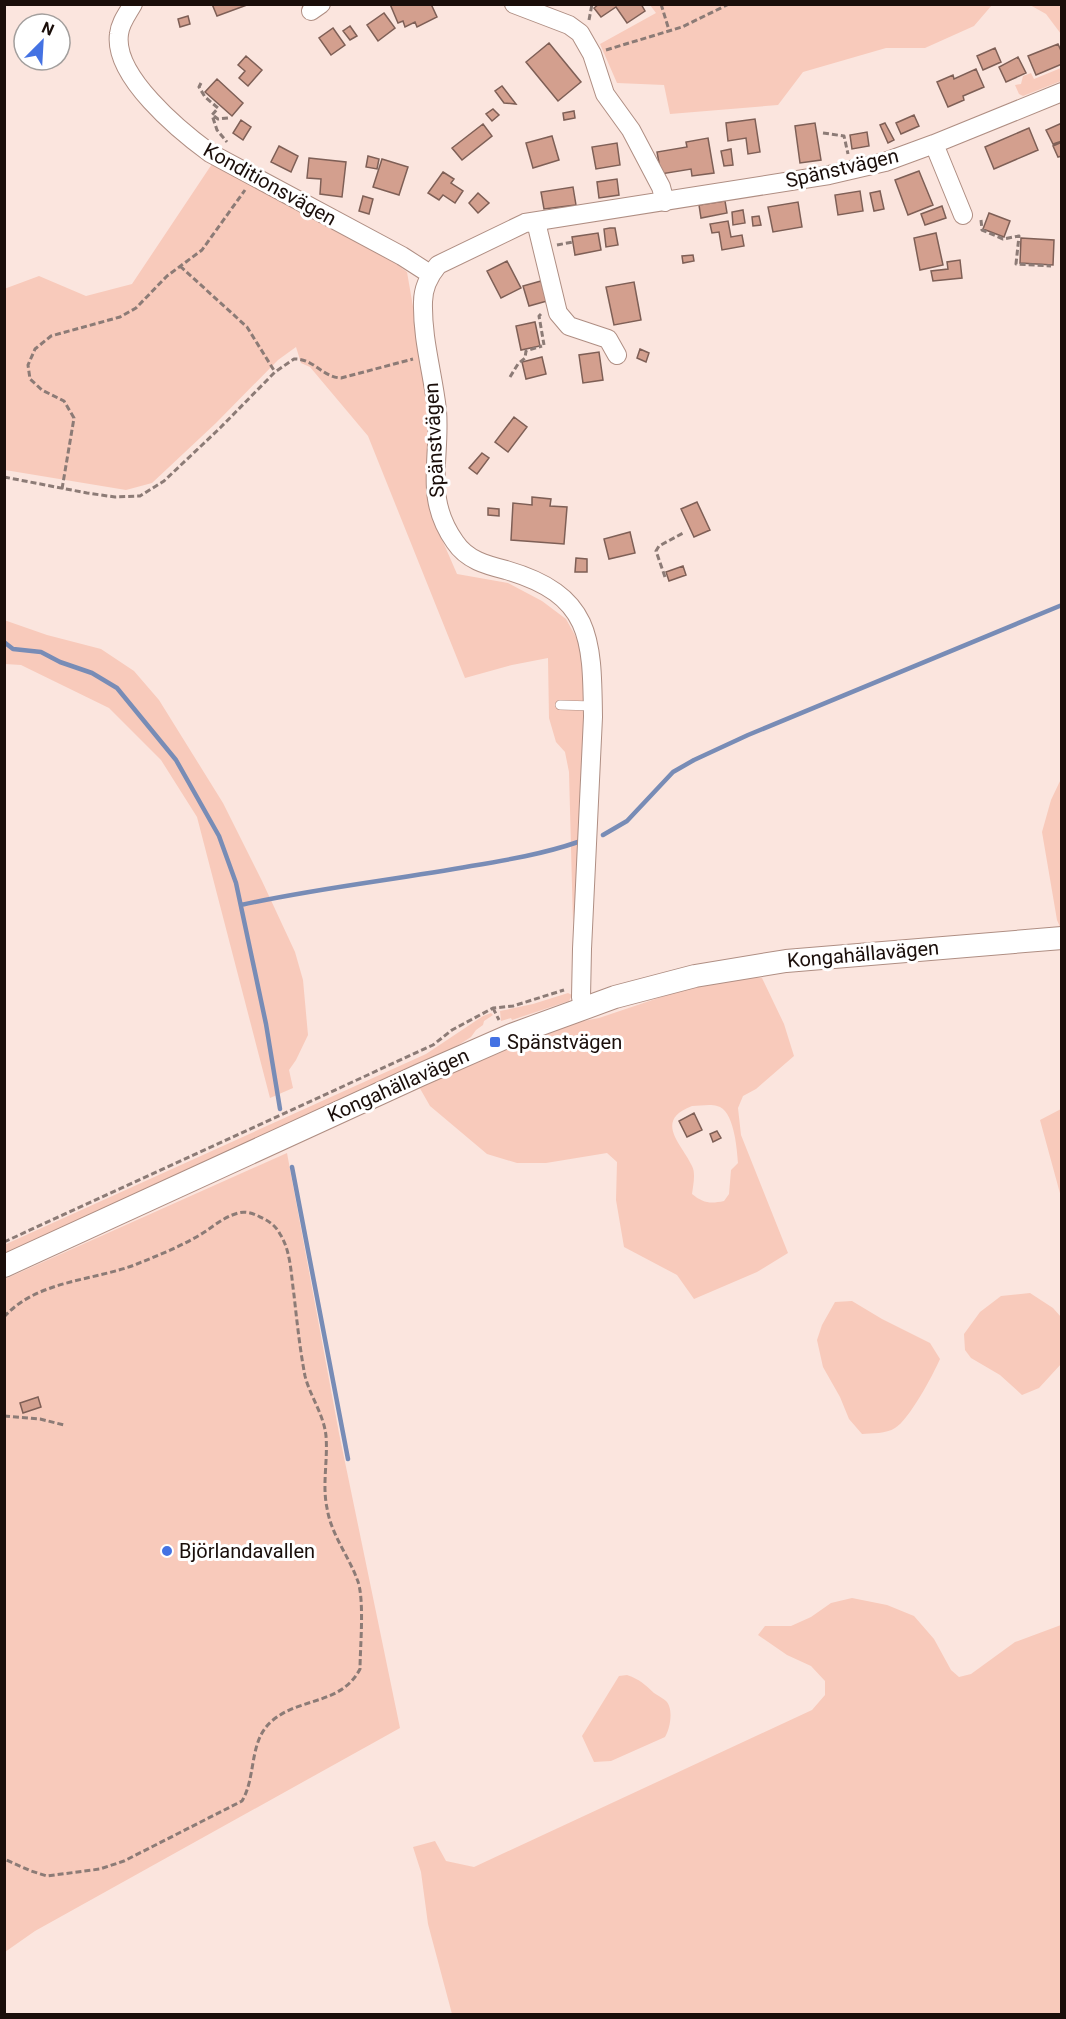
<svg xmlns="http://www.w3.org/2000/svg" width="1066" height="2019" font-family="Roboto,sans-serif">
<rect width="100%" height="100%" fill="#fbe5de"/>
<path fill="#f8cabb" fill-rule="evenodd" d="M650,5H992L974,26L925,48H886L803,72L778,105L670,114L664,85L617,83L600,44L656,13Z
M1030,5H1061V34L1046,14Z
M1061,68V81L1023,96L1019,94L1015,85L1021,84L1023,76L1031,73L1034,79Z
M212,164L387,257L407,272L429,399L437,528L457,574L508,583L542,601L566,619L581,646L585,681L586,758L573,924L569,772L565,752L556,742L549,718L548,658L512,665L465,678L368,436L310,367L301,363L296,347L278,360L216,423L152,483L126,490L5,470L4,289L39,276L86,296L132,284Z
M4,620L47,635L101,649L134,671L159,700L223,803L262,881L295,952L303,980L308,1035L296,1060L289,1070L293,1088L270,1098L197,817L161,760L109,708L21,665L5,664Z
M1061,779V929L1057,920L1042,832L1051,800Z
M754,977L762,978L784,1024L794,1056L756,1089L743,1096L738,1108L741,1135L788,1253L757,1272L694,1299L677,1275L624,1247L616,1200L617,1162L607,1153L546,1163H517L487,1154L430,1106L418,1085L567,1024L599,1018L682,990ZM692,1106C700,1106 710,1104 717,1106C734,1109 737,1149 738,1163L731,1170L729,1194L724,1201C710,1204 703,1203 692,1194C693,1186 696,1173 692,1166C682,1144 653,1121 692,1106Z
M568,993L572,995L569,1001L512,1020L511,1018L501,1021L500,1011L533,1004Z
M491,1013L493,1015L484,1021L483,1025L476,1030L471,1037L438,1058L5,1257L4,1245L426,1054L483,1016Z
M1061,1109V1197L1040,1120Z
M287,1153L339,1433L400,1728L35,1931L5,1952V1279Z
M1030,1293L1053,1308L1061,1317V1364L1039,1388L1022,1395L1000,1375L971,1358L965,1350L964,1334L980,1312L1001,1296Z
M852,1301L882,1319L930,1343L940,1359C933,1375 909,1420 895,1428C886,1434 872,1433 862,1434L849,1419L840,1397L823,1367L817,1340L822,1325L835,1302Z
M852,1598L887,1605L914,1616L934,1639L951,1670L959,1677L971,1674L1015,1642L1061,1625V2014H452L428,1924L421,1872L413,1847L435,1841L446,1861L474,1867L812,1710L825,1695V1681L811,1666L787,1655L758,1635L765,1626H791L811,1617L831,1603Z
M627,1675C641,1680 644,1684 654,1693C658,1696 663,1698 666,1701C674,1709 670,1729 665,1737L611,1761L594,1762L582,1736L619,1676Z"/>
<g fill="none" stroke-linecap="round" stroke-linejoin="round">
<path stroke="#788cb6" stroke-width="4.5" d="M4,642L13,649L41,652L60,662L92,673L117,688L176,760L219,836L236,883L266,1024L280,1109
M603,835L627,821L673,772L694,760L748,735L1062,605
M241,905C317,888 394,880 471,866C507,860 543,854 578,842
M292,1167L348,1459"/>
</g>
<path fill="#d39f8e" stroke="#7e5f56" stroke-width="1.5" d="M212,4H247V5L217,16Z
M390,4H431L437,17L417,27L415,22L405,27L403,21L398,23Z
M599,4H641L645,11L627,23L616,7L601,17L594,8Z
M384,13L395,28L378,41L367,25Z
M188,16L190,24L180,27L178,19Z
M350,26L357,36L350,40L343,31Z
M333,28L345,45L331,55L319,38Z
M549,43L581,82L558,101L526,62Z
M1058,44L1062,53V64L1036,75L1028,56Z
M995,48L1001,62L983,70L977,56Z
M246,56L262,70L248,86L239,78L245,71L238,65Z
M1018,57L1026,73L1006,82L999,67Z
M976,69L984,87L963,96L964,100L948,107L937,82L953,75L954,79Z
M217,79L243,103L232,116L205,92Z
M502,86L516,104L504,103L495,91Z
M493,109L499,115L492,121L486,114Z
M574,111L575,118L564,120L563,113Z
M914,115L919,126L901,134L896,123Z
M755,119L760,152L748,154L746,138L728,141L726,123Z
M241,120L251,127L243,140L233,133Z
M815,123L821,160L800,163L795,126Z
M885,123L894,140L888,143L880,125Z
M1062,123V141L1053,144L1046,130Z
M483,124L492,136L462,160L452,148Z
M1029,128L1038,150L994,169L985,147Z
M867,132L869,146L852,149L850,135Z
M552,136L559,160L533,168L526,143Z
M708,138L714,173L692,176L691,169L661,174L657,152L687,147L686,142Z
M1062,142V156L1058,157L1053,146Z
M617,143L620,165L596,169L592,147Z
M279,146L298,156L291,172L271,162Z
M731,149L733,165L724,166L721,151Z
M368,156L379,159L377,169L366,167Z
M309,158L346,162L342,197L320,194L321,179L307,178Z
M382,159L408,167L399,195L373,187Z
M919,171L933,205L908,215L895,180Z
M443,172L454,179L451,183L463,191L455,203L443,195L439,200L428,193Z
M617,179L619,195L599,198L597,182Z
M573,187L576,205L544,209L541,192Z
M860,191L863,211L838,215L835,195Z
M880,191L884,209L874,211L870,193Z
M478,193L489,203L478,213L469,203Z
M363,196L373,199L369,214L359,211Z
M725,201L727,213L701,218L699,205Z
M798,202L802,227L773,232L768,207Z
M942,206L946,218L925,225L921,214Z
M743,210L745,223L733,225L732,212Z
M989,213L1010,221L1004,237L983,229Z
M759,216L761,225L753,226L752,217Z
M728,221L731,237L742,235L744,246L722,250L719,232L712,233L710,224Z
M610,228H615L618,245L606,247L604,229Z
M598,233L601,250L575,255L572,237Z
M936,233L943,265L920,270L914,238Z
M1021,238L1054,240L1053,265L1020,263Z
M693,255L694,261L683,263L682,256Z
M960,260L962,278L933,281L931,271L948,269L947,262Z
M507,261L521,288L501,298L487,271Z
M541,281L547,301L529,306L523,286Z
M634,282L641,320L614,325L606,287Z
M535,322L540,346L521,350L516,326Z
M640,349L649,353L646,362L637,358Z
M599,352L603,380L583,383L579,355Z
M542,357L546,374L526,379L522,362Z
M514,417L527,427L508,452L495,442Z
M482,453L489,458L477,474L469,468Z
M532,497L551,499L550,506L567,507L564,544L511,540L513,503L532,505Z
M697,502L710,530L694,537L681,509Z
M488,508L499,509V516L488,515Z
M630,532L635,553L609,559L604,539Z
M576,558L587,559V572H575Z
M683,566L686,575L669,581L666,572Z
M694,1113L702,1130L687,1137L679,1121Z
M717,1131L721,1138L713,1142L710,1134Z
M38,1397L41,1407L23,1413L20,1403Z"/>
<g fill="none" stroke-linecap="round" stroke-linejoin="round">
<defs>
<path id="service" d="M560,705L593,706"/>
<path id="minor" d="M133,4C128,13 120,23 119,34C113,76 180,131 210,153L402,256L430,274
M514,4L569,25L580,33L592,54L605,94L631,130L661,187L665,202
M311,11L321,4
M934,144L963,215
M536,222L558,313L569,326L608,339L617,355
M583,1007L581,997L582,949L593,717C592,638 592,595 506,570C486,565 467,560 455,542C423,497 441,460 437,410C433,374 422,339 423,302C423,287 429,276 438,265L525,223L829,175L885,162L934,144L1062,92"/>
<path id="tertiary" d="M4,1266L420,1075L511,1035L615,997L695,976L786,961L1062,938"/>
</defs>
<use href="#service" stroke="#af8e83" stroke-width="10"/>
<use href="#minor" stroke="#af8e83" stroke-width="20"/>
<use href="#tertiary" stroke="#af8e83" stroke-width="24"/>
<path stroke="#8c7b76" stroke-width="3" stroke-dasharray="6 3" stroke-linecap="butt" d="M661,4L669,30
M589,20L592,4
M606,50L682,27L729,4
M201,83L199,87L205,97L218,108L212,115L217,130L227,142
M214,116L218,119L228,118
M823,133L844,136L848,154
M981,220L982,230L1003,239L1019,236L1016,264L1051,266
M557,245L573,242
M180,266L247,327L275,372
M541,314L539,316L544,345
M510,377L518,364L525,358L526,351L542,346
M4,477L87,493L115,497L140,496L164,481L220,428L275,372L294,359C313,358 322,377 341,378L413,359
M62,489L74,418L64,401L42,390L30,379L28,365L35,349L51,336L120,317L136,308L167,276L202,250L245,190
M665,577L656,551L659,546L685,532
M493,1008L499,1020
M4,1242L433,1045L452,1030L493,1008L513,1006L564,990
M4,1317C37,1280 94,1281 137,1264C159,1255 182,1246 203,1233C214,1226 224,1217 238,1213C245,1211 253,1213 260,1217C268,1220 276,1226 280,1234C291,1251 291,1275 294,1295C297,1322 300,1350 305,1376C310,1396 324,1415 326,1436C328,1460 322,1485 327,1508C331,1534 348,1555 357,1579C365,1597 360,1648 360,1669C341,1705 301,1697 273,1720C248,1740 257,1776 242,1801L124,1861L100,1869L47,1876L31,1871L4,1859
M4,1416L40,1419L64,1425"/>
<use href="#service" stroke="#fff" stroke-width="9"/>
<use href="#minor" stroke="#fff" stroke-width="18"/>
<use href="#tertiary" stroke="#fff" stroke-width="22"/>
</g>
<g fill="#4472e3" stroke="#fff" stroke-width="2">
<rect x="489" y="1036" width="12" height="12" rx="3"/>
<circle cx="167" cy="1551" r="6"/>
</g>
<g text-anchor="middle" stroke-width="6" stroke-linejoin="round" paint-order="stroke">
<g font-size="20" fill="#1a0e0a" stroke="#fff">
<text transform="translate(842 168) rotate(-13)" y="7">Spänstvägen</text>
<text transform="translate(270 184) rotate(29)" y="7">Konditionsvägen</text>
<text transform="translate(434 440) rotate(-93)" y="7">Spänstvägen</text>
<text transform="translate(863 954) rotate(-5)" y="7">Kongahällavägen</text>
<text transform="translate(398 1085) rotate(-24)" y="7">Kongahällavägen</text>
</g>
<g font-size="20" fill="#1a0e0a" stroke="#fff" text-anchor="start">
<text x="507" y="1049">Spänstvägen</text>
<text x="179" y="1558">Björlandavallen</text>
</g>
</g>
<rect width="1066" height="2019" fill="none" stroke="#1a0e0a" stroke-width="12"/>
<g transform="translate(42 42) rotate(24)"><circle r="28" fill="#ffffff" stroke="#a39f9d" stroke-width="1.5"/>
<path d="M0-4.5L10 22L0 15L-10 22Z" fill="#4472e3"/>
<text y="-9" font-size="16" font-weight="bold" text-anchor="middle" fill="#1a0e0a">N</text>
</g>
</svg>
